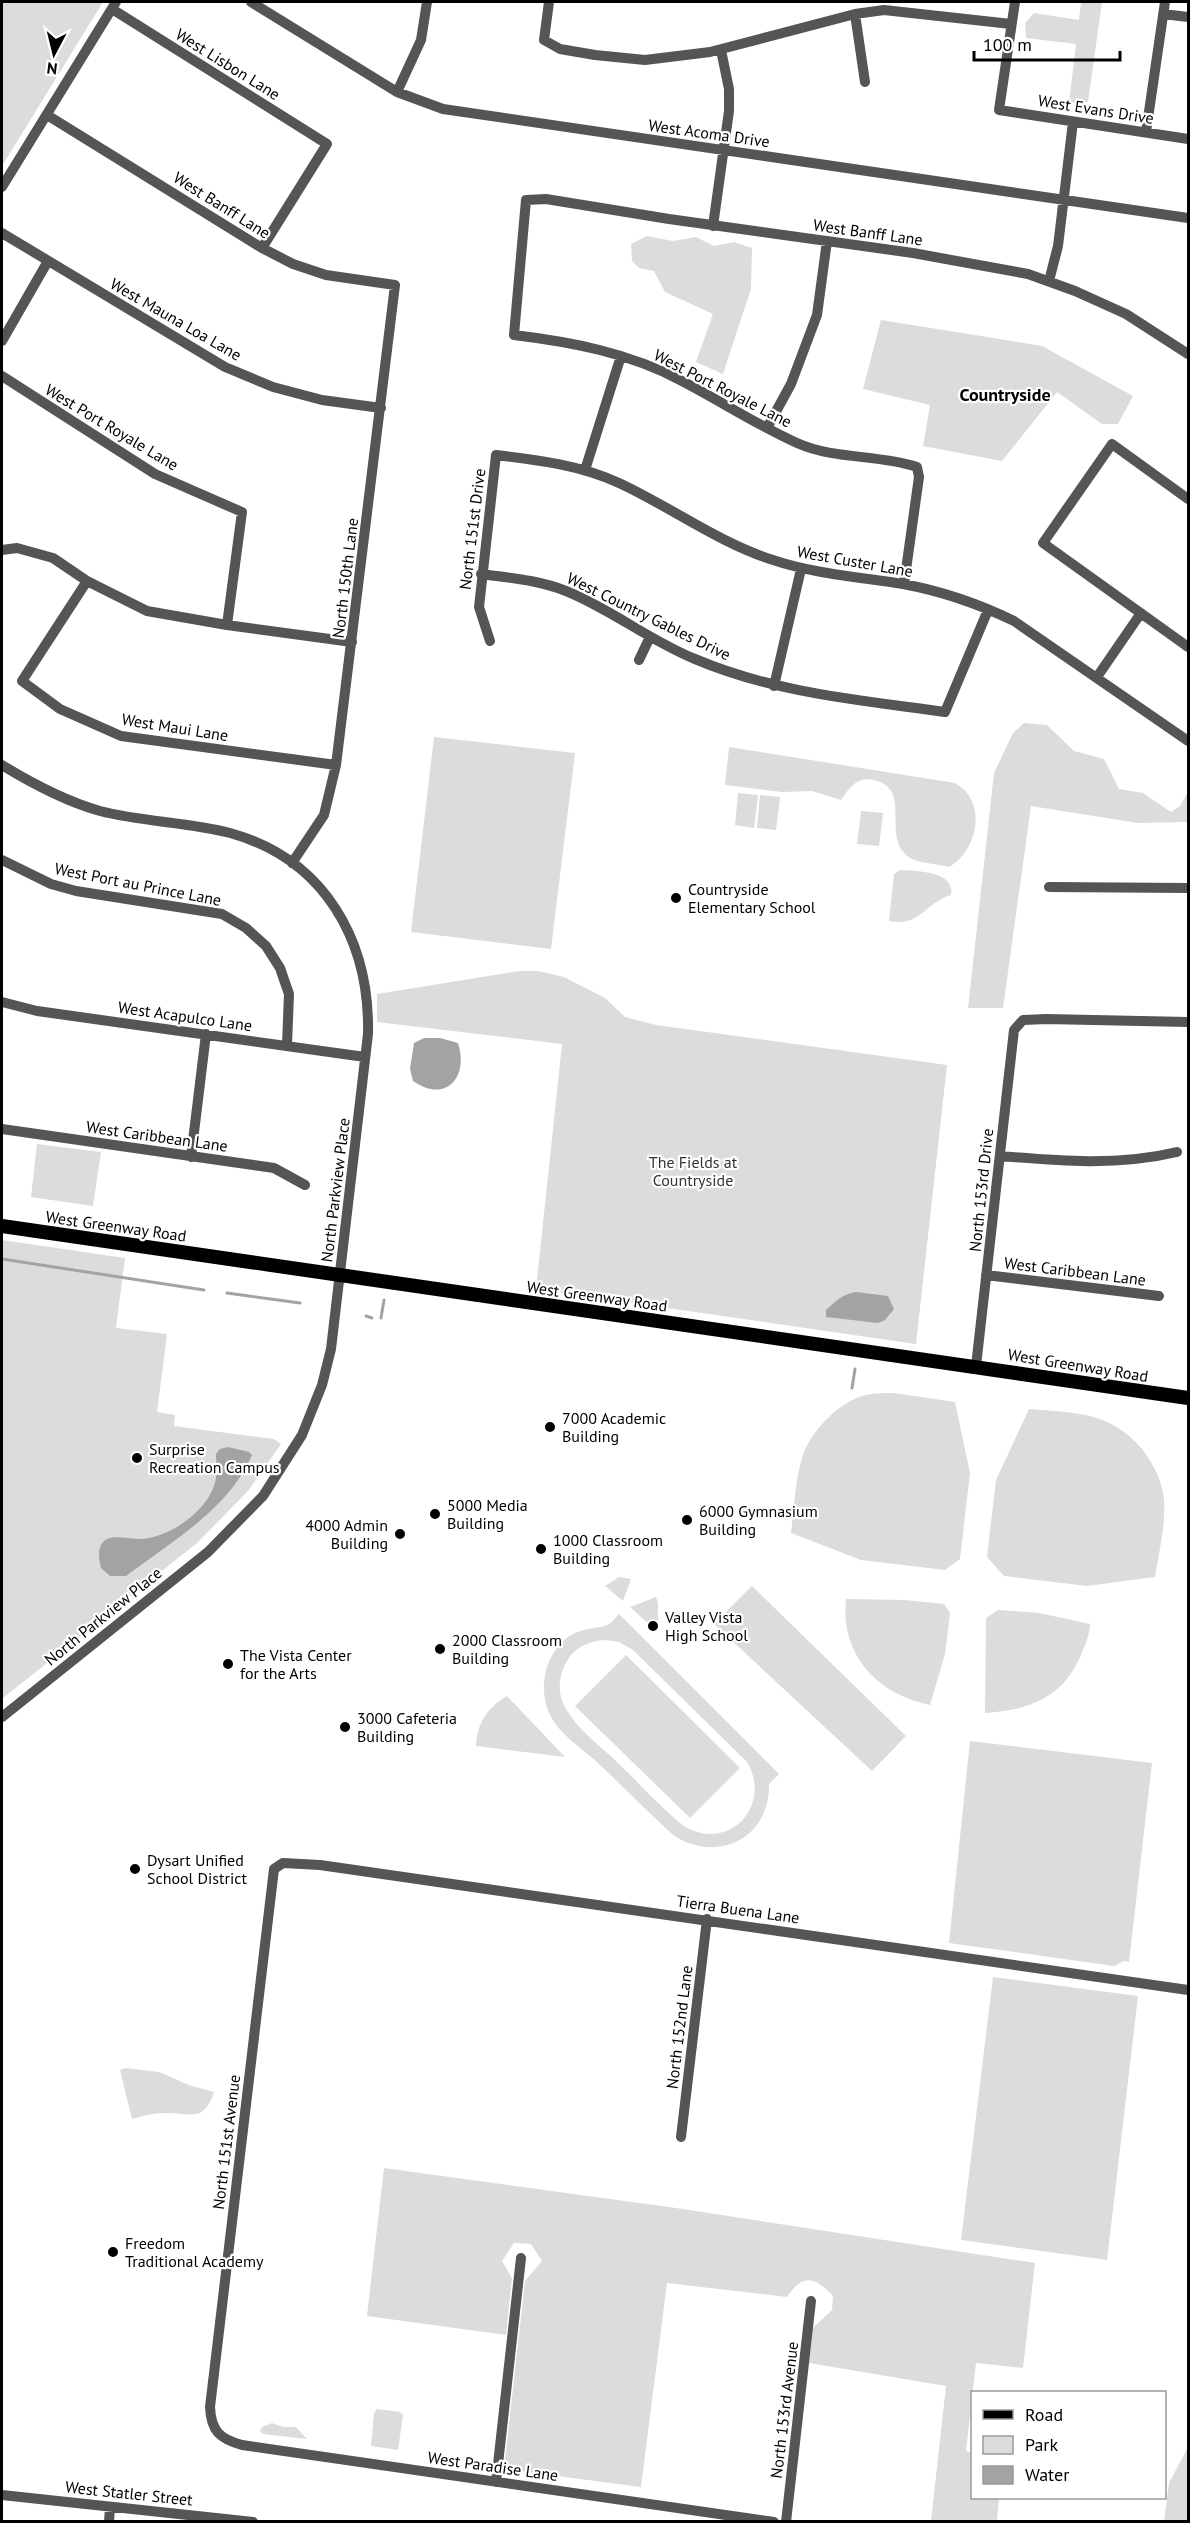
<svg xmlns="http://www.w3.org/2000/svg" width="1190" height="2523" font-family="'PT Sans',sans-serif">
<rect width="100%" height="100%" fill="#fff"/>
<path fill="#dcdcdc" fill-rule="evenodd" d="M2,2H103L2,166Z
M1081,2H1102L1088,102L1069,103L1076,44L1026,38L1025,23L1034,13L1079,20Z
M647,236L673,241L696,237L714,246L734,242L752,248L751,289L723,374L696,362L713,314L665,292L654,271L639,268L632,261L631,244Z
M881,320L1042,346L1133,396L1118,424H1102L1057,392L1002,461L923,446L930,405L863,389Z
M1024,723L1047,725L1074,751L1104,759L1119,789L1143,793L1171,812L1180,806L1188,792V822L1138,823L1031,806L1003,1008H968L994,773L1013,733Z
M434,737L575,753L551,949L411,932Z
M729,747L955,783C960,787 966,790 969,796C984,819 972,854 949,867C936,863 914,864 905,854C883,832 912,789 874,780C857,776 849,788 841,800L812,791L782,792L725,785Z
M738,793L758,795L754,828L735,825Z
M760,795L780,797L776,830L757,828Z
M861,811L883,813L879,846L857,844Z
M900,870C916,871 956,871 951,895C924,903 921,927 889,921L894,874Z
M519,971H538L564,977L605,998L625,1017L656,1025L947,1065L916,1344L536,1289L562,1044L377,1022V994Z
M37,1144L101,1152L93,1206L31,1197Z
M2,1240L125,1258L116,1328L167,1334L157,1412L175,1415L174,1426L274,1439L281,1444L248,1491L197,1543L2,1699Z
M894,1393L955,1402L970,1473L960,1559L945,1570L861,1560L791,1533C794,1509 795,1481 802,1458C809,1434 836,1404 862,1396C872,1393 884,1393 894,1393Z
M1029,1409C1075,1413 1110,1411 1142,1449C1153,1463 1162,1481 1164,1499C1166,1524 1159,1552 1155,1577L1087,1586L1004,1576L987,1557L996,1480Z
M619,1577L631,1579L623,1601L605,1586Z
M752,1586L906,1736L872,1771L714,1624Z
M656,1597L658,1603V1621L652,1627L630,1607Z
M846,1599L905,1600L944,1604L950,1613L945,1654L930,1705C877,1694 840,1655 846,1599Z
M998,1610L1039,1613L1090,1624C1090,1635 1085,1645 1081,1655C1063,1698 1029,1710 985,1713L986,1618Z
M619,1614L779,1774L769,1784C770,1839 717,1864 673,1835C647,1811 622,1786 597,1762C581,1748 558,1733 549,1713C540,1692 543,1666 557,1648C572,1629 585,1630 605,1626C610,1625 615,1618 619,1614ZM605,1640L619,1642L633,1650L747,1762C773,1806 728,1853 684,1826C660,1807 639,1783 617,1762C600,1745 575,1728 564,1705C557,1692 559,1674 567,1661C575,1647 589,1641 605,1640Z
M626,1655L740,1768L690,1818L575,1706Z
M507,1696L565,1757L476,1746C477,1723 487,1708 507,1696Z
M970,1741L1152,1763L1129,1962L1124,1961L1114,1966L949,1943Z
M993,1977L1138,1996L1107,2260L961,2240Z
M125,2068L159,2072L189,2085L214,2092C204,2123 191,2113 165,2113C154,2113 142,2116 132,2119L120,2070Z
M384,2168L676,2208L1035,2263L1023,2368L976,2363L966,2451L972,2453V2498H999L997,2521H931L946,2386L809,2363L813,2328L832,2310L833,2296C815,2277 803,2273 787,2297L667,2283L641,2487L504,2469L525,2281L542,2261L531,2244L514,2243L502,2261L512,2278L506,2335L367,2316Z
M377,2409L400,2412L403,2415L398,2450L371,2446L374,2413Z
M272,2423L283,2427H296L307,2439L263,2434L260,2431L262,2427Z
M1188,2447V2521H1164L1169,2483Z"/>
<path fill="#a3a3a3" d="M440,1038L458,1043C469,1077 446,1104 413,1081L410,1069L414,1043L424,1038Z
M856,1292L888,1296L894,1309L885,1320L878,1323L826,1317V1310C836,1301 842,1294 856,1292Z
M228,1447L249,1452L252,1455C229,1509 171,1542 126,1576H110L101,1568C99,1560 97,1549 103,1542C112,1533 132,1540 143,1539C171,1536 205,1512 214,1486C218,1475 216,1465 216,1454L220,1449Z"/>
<g fill="none" stroke-linecap="round" stroke-linejoin="round">
<path stroke="#a3a3a3" stroke-width="3" d="M2,1259L204,1290
M227,1293L300,1303
M366,1316L372,1318
M381,1318L384,1300
M852,1388L855,1369"/>
<path stroke="#555" stroke-width="10" d="M251,2L397,92L443,109L1188,218
M549,2L544,40L560,49L595,55L645,60L710,52L855,14L884,10L1011,24
M1015,2L999,110L1188,139
M112,9L327,144L262,248
M855,14L865,82
M1163,14L1188,17
M397,92L421,40L427,2
M47,115L262,248L293,264L326,275L395,285L336,765L324,815L292,863
M1146,132L1165,2
M2,187L116,2
M713,226L729,111V89L721,50
M2,233L225,367L273,387L322,400L381,408
M1049,281L1058,246L1073,122
M2,341L48,261
M2,376L155,474L242,512L227,625
M767,428L791,384L817,315L827,241
M585,470L621,356
M1188,499L1112,444L1043,543L1188,647
M2,550L17,548L53,558L87,581L147,611L227,625L352,642
M481,574C510,578 539,580 566,591C611,609 650,641 695,659C775,693 860,700 945,712L988,610
M87,581L22,681L60,709L121,736L336,765
M904,584L919,477L917,467C878,454 835,460 797,443C757,425 719,400 680,380C629,353 572,342 514,335L526,200L546,199L669,219L913,253L1028,274L1075,291L1126,314L1188,354
M490,641L479,607L496,455C538,460 580,465 619,483C671,507 719,543 773,560C815,574 859,577 903,584C941,591 979,604 1014,621L1188,741
M639,660L650,637
M1097,677L1141,613
M774,686L801,569
M2,765C33,784 65,801 100,811C143,822 188,822 230,833C325,859 370,941 368,1034L331,1349L322,1385L302,1435L263,1496L208,1552L2,1717
M2,860L51,884L76,891L222,914L246,928L266,946L280,968L289,994L287,1045
M1049,887L1188,888
M2,1002L37,1011L365,1057
M2,1129L274,1168L305,1185
M1000,1156C1058,1161 1119,1166 1177,1152
M191,1157L206,1034
M986,1275L1159,1296
M976,1366L1014,1030L1023,1020L1046,1019L1188,1022
M681,2137L707,1919
M496,2482L521,2258
M2,2495L253,2522
M109,2522L110,2507
M774,2522L242,2445C220,2439 211,2431 210,2407L274,1869L283,1863L320,1865L1188,1990
M786,2522L811,2301"/>
<path stroke="#000" stroke-width="14" d="M2,1226L1188,1398"/>
</g>
<g fill="#000" stroke="#fff" stroke-width="2">
<circle cx="676" cy="898" r="6"/>
<circle cx="550" cy="1427" r="6"/>
<circle cx="137" cy="1458" r="6"/>
<circle cx="435" cy="1514" r="6"/>
<circle cx="687" cy="1520" r="6"/>
<circle cx="400" cy="1534" r="6"/>
<circle cx="541" cy="1549" r="6"/>
<circle cx="653" cy="1626" r="6"/>
<circle cx="440" cy="1649" r="6"/>
<circle cx="228" cy="1664" r="6"/>
<circle cx="345" cy="1727" r="6"/>
<circle cx="135" cy="1869" r="6"/>
<circle cx="113" cy="2252" r="6"/>
</g>
<g text-anchor="middle" stroke-width="4.5" stroke-linejoin="round" paint-order="stroke">
<g font-size="16" fill="#000" stroke="#fff">
<text transform="translate(228 64) rotate(32)" y="6">West Lisbon Lane</text>
<text transform="translate(1096 109) rotate(9)" y="6">West Evans Drive</text>
<text transform="translate(709 133) rotate(8)" y="6">West Acoma Drive</text>
<text transform="translate(222 205) rotate(32)" y="6">West Banff Lane</text>
<text transform="translate(868 232) rotate(8)" y="6">West Banff Lane</text>
<text transform="translate(176 319) rotate(30)" y="6">West Mauna Loa Lane</text>
<text transform="translate(723 388) rotate(27)" y="6">West Port Royale Lane</text>
<text transform="translate(112 427) rotate(31)" y="6">West Port Royale Lane</text>
<text transform="translate(472 529) rotate(-83)" y="6">North 151st Drive</text>
<text transform="translate(855 561) rotate(10)" y="6">West Custer Lane</text>
<text transform="translate(345 578) rotate(-83)" y="6">North 150th Lane</text>
<text transform="translate(649 616) rotate(26)" y="6">West Country Gables Drive</text>
<text transform="translate(175 727) rotate(9)" y="6">West Maui Lane</text>
<text transform="translate(138 884) rotate(11)" y="6">West Port au Prince Lane</text>
<text transform="translate(185 1016) rotate(8)" y="6">West Acapulco Lane</text>
<text transform="translate(157 1136) rotate(8)" y="6">West Caribbean Lane</text>
<text transform="translate(335 1190) rotate(-83)" y="6">North Parkview Place</text>
<text transform="translate(981 1190) rotate(-84)" y="6">North 153rd Drive</text>
<text transform="translate(116 1226) rotate(8)" y="6">West Greenway Road</text>
<text transform="translate(1075 1271) rotate(7)" y="6">West Caribbean Lane</text>
<text transform="translate(597 1296) rotate(8)" y="6">West Greenway Road</text>
<text transform="translate(1078 1365) rotate(9)" y="6">West Greenway Road</text>
<text transform="translate(103 1616) rotate(-39)" y="6">North Parkview Place</text>
<text transform="translate(738 1909) rotate(8)" y="6">Tierra Buena Lane</text>
<text transform="translate(679 2027) rotate(-83)" y="6">North 152nd Lane</text>
<text transform="translate(226 2142) rotate(-83)" y="6">North 151st Avenue</text>
<text transform="translate(784 2410) rotate(-83)" y="6">North 153rd Avenue</text>
<text transform="translate(493 2466) rotate(8)" y="6">West Paradise Lane</text>
<text transform="translate(129 2493) rotate(6)" y="6">West Statler Street</text>
</g>
<g font-size="16" fill="#000" stroke="#fff" text-anchor="start">
<text x="688" y="895">Countryside<tspan x="688" dy="18">Elementary School</tspan></text>
<text x="562" y="1424">7000 Academic<tspan x="562" dy="18">Building</tspan></text>
<text x="149" y="1455">Surprise<tspan x="149" dy="18">Recreation Campus</tspan></text>
<text x="447" y="1511">5000 Media<tspan x="447" dy="18">Building</tspan></text>
<text x="699" y="1517">6000 Gymnasium<tspan x="699" dy="18">Building</tspan></text>
<text x="388" y="1531" text-anchor="end">4000 Admin<tspan x="388" dy="18">Building</tspan></text>
<text x="553" y="1546">1000 Classroom<tspan x="553" dy="18">Building</tspan></text>
<text x="665" y="1623">Valley Vista<tspan x="665" dy="18">High School</tspan></text>
<text x="452" y="1646">2000 Classroom<tspan x="452" dy="18">Building</tspan></text>
<text x="240" y="1661">The Vista Center<tspan x="240" dy="18">for the Arts</tspan></text>
<text x="357" y="1724">3000 Cafeteria<tspan x="357" dy="18">Building</tspan></text>
<text x="147" y="1866">Dysart Unified<tspan x="147" dy="18">School District</tspan></text>
<text x="125" y="2249">Freedom<tspan x="125" dy="18">Traditional Academy</tspan></text>
</g>
<g font-size="16" fill="#333" stroke="#fff">
<text x="693" y="1168">The Fields at<tspan x="693" dy="18">Countryside</tspan></text>
</g>
<g font-size="18" font-weight="bold" fill="#000" stroke="#fff">
<text x="1005" y="401">Countryside</text>
</g>
</g>
<rect width="1190" height="2523" fill="none" stroke="#000000" stroke-width="6"/>
<rect x="971" y="2391" width="195" height="108" fill="#ffffff" stroke="#999999" stroke-width="1.5"/>
<rect x="983" y="2410" width="30" height="9" fill="#000000" stroke="#999999" stroke-width="1.5"/>
<text x="1025" y="2421" font-size="18" fill="#000000">Road</text>
<rect x="983" y="2436" width="30" height="18" fill="#dcdcdc" stroke="#999999" stroke-width="1.5"/>
<text x="1025" y="2451" font-size="18" fill="#000000">Park</text>
<rect x="983" y="2466" width="30" height="18" fill="#a3a3a3" stroke="#999999" stroke-width="1.5"/>
<text x="1025" y="2481" font-size="18" fill="#000000">Water</text>
<g transform="translate(54 54) rotate(187)" stroke="#ffffff" stroke-width="4.5" paint-order="stroke">
<path d="M0-4.5L10 22L0 15L-10 22Z" fill="#000000"/>
<text y="-9" font-size="16" font-weight="bold" text-anchor="middle" fill="#000000">N</text>
</g>
<path d="M974 51v9h146v-9" fill="none" stroke="#000000" stroke-width="3"/>
<text x="983" y="51" font-size="18" fill="#000000" stroke="#ffffff" stroke-width="4.5" paint-order="stroke">100 m</text>
</svg>
